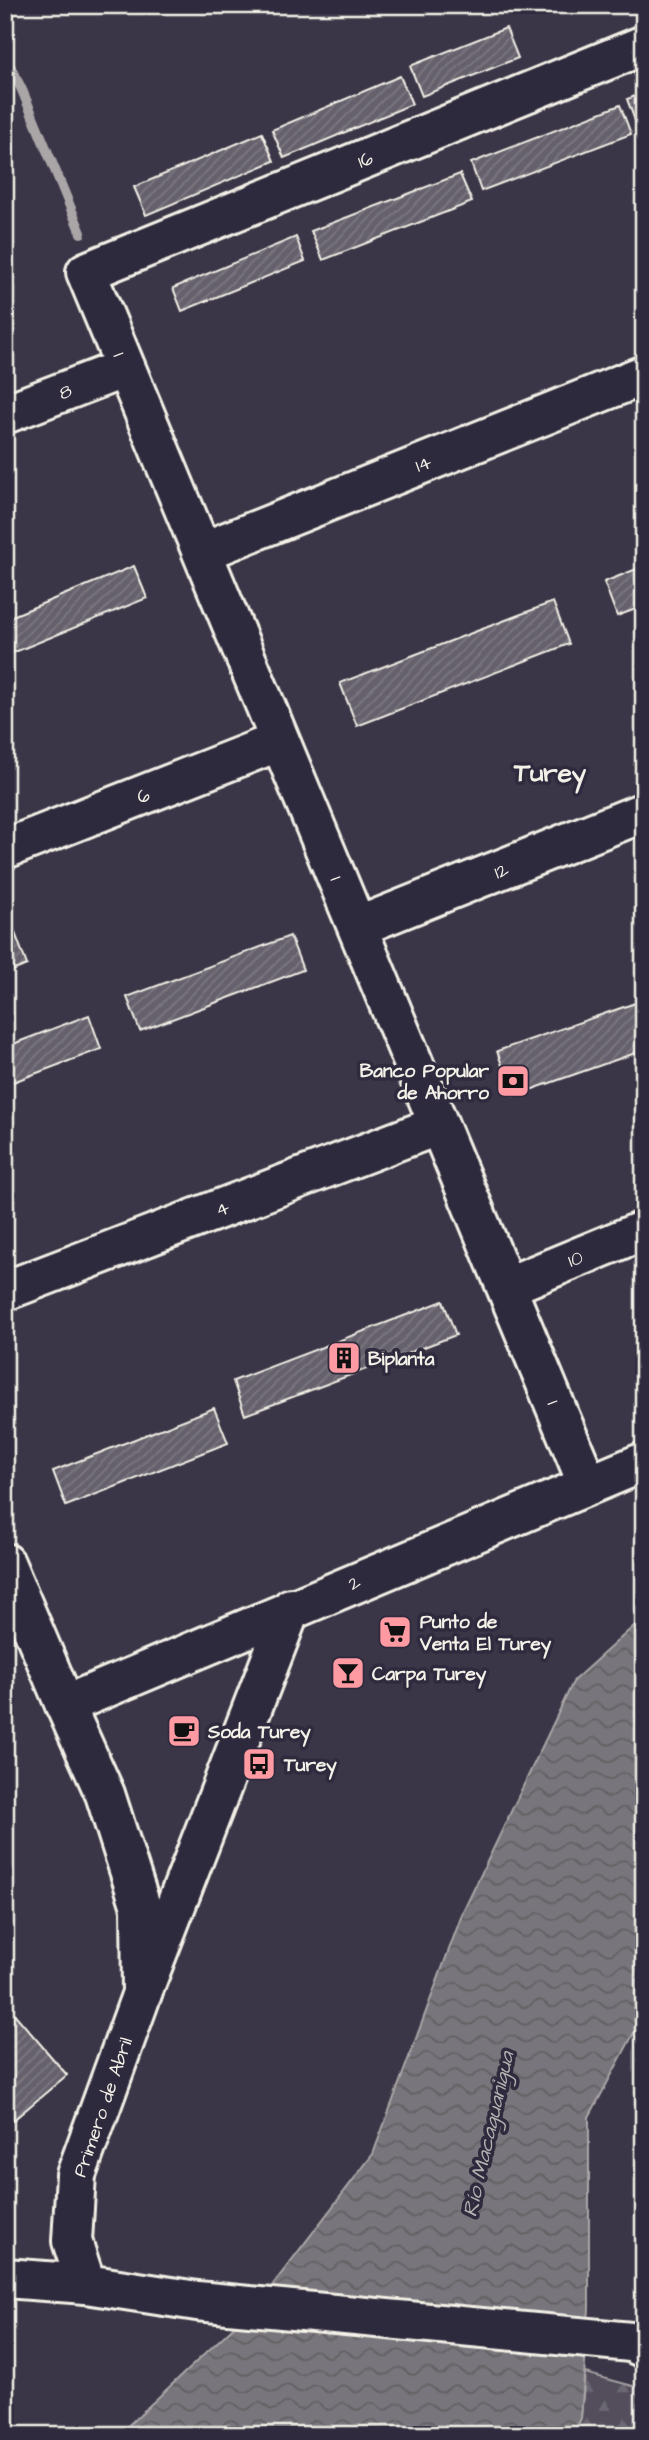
<svg xmlns="http://www.w3.org/2000/svg" width="649" height="2440" font-family="'Architects Daughter',sans-serif">
<defs>
<pattern id="forest-firs" width="22" height="20" patternUnits="userSpaceOnUse" patternTransform="scale(1.75)"><rect width="22" height="20" fill="#534e5c"/><path d="M5 1l3.5 6h-7zM16 11l3.5 6h-7z" fill="#6c6873"/></pattern>
<pattern id="water-waves" width="16" height="10" patternUnits="userSpaceOnUse" patternTransform="scale(1.75)"><rect width="16" height="10" fill="#78747b"/><path d="M0 5q4-4 8 0t8 0" fill="none" stroke="#636063"/></pattern>
<pattern id="building-hatch" width="6" height="6" patternUnits="userSpaceOnUse" patternTransform="scale(1.75)"><rect width="6" height="6" fill="#65616c"/><path d="M-1 1l2-2M0 6l6-6M5 7l2-2" fill="none" stroke="#7c7881"/></pattern>
</defs>
<rect width="100%" height="100%" fill="#3b3647"/>
<filter id="ink" filterUnits="userSpaceOnUse"><feTurbulence type="fractalNoise" baseFrequency=".0143" numOctaves="2"/><feDisplacementMap in="SourceGraphic" scale="14" xChannelSelector="R" yChannelSelector="G"/><feConvolveMatrix kernelMatrix="1 2 1 2 8 2 1 2 1" color-interpolation-filters="sRGB"/></filter>
<g filter="url(#ink)">
<path fill="url(#forest-firs)" stroke="#a4a0a2" stroke-width="2" d="M585,2373L644,2389V2435H573L581,2418Z"/>
<path fill="url(#water-waves)" stroke="#aaa6a7" stroke-width="2" d="M644,1617V2014L589,2117V2309L581,2418L573,2435H118L258,2304L373,2154L463,1912L574,1680Z"/>
<g fill="none" stroke-linecap="round" stroke-linejoin="round">
<path stroke="#aaa6a7" stroke-width="10" d="M5,56L22,90L81,233"/>
</g>
<path fill="url(#building-hatch)" stroke="#f4f1e8" stroke-width="2" d="M506,28L518,58L422,96L410,66Z
M400,76L412,104L284,158L272,130Z
M644,93V130L639,131L627,99Z
M620,105L631,134L481,191L471,163Z
M262,133L274,161L146,215L134,187Z
M460,174L472,202L323,260L311,231Z
M296,237L305,261L182,311L173,288Z
M134,566L147,598L5,656V619Z
M644,566V606L617,616L604,582Z
M553,602L569,644L357,726L340,683Z
M14,930L27,965L5,974V933Z
M290,936L303,970L140,1031L127,997Z
M644,1000V1050L513,1096L497,1051Z
M89,1015L101,1049L5,1085V1047Z
M443,1301L456,1335L245,1415L233,1381Z
M644,1339V1361L636,1342Z
M214,1408L228,1443L66,1506L53,1471Z
M5,2003L67,2075L5,2127Z"/>
<g fill="none" stroke-linecap="round" stroke-linejoin="round">
<defs>
<path id="street" d="M5,414L125,368
M202,552L644,375
M5,849L280,741
M357,927L644,812
M506,1287L644,1230
M5,1291L439,1125
M588,1485L86,272L644,45"/>
<path id="secondary" d="M5,1563L65,1705L644,1462
M142,1993L291,1608
M5,2278L86,2284"/>
<path id="primary" d="M65,1705L105,1794L141,1907L142,1993L76,2175L72,2241L86,2284L197,2301L631,2342L644,2348"/>
</defs>
<use href="#street" stroke="#f4f1e8" stroke-width="44"/>
<use href="#secondary" stroke="#f4f1e8" stroke-width="44"/>
<use href="#primary" stroke="#f4f1e8" stroke-width="44"/>
<use href="#street" stroke="#2f2a3d" stroke-width="38"/>
<use href="#secondary" stroke="#2f2a3d" stroke-width="38"/>
<use href="#primary" stroke="#2f2a3d" stroke-width="38"/>
</g>
</g>
<defs>
<symbol id="bank-square" viewBox="-11 -11 22 22"><rect x="-9" y="-9" width="18" height="18" rx="4" fill="#ff9aa2" stroke="#2f2a3d"/><path d="M-6-4H6V4H-6ZM0-2.3a2.3 2.3 0 1 0 0 4.6a2.3 2.3 0 1 0 0-4.6Z" fill="#111"/></symbol>
<symbol id="building-square" viewBox="-11 -11 22 22"><rect x="-9" y="-9" width="18" height="18" rx="4" fill="#ff9aa2" stroke="#2f2a3d"/><path d="M-4-6H4V6H1V3H-1V6H-4ZM-2.5-4.3h1.7v1.8h-1.7ZM.8-4.3h1.7v1.8H.8ZM-2.5-1h1.7V.8h-1.7ZM.8-1h1.7V.8H.8Z" fill="#111"/></symbol>
<symbol id="supermarket-square" viewBox="-11 -11 22 22"><rect x="-9" y="-9" width="18" height="18" rx="4" fill="#ff9aa2" stroke="#2f2a3d"/><path d="M-6-5.5h2.5l.6 2H6L4.5 2H-2.5L-4.4-4H-6ZM-1.5 3.2a1.3 1.3 0 1 0 .1 0ZM3 3.2a1.3 1.3 0 1 0 .1 0Z" fill="#111"/></symbol>
<symbol id="bar-square" viewBox="-11 -11 22 22"><rect x="-9" y="-9" width="18" height="18" rx="4" fill="#ff9aa2" stroke="#2f2a3d"/><path d="M-6-5H6L.8 .8V4.5H3.5V6h-7V4.5H-.8V.8Z" fill="#111"/></symbol>
<symbol id="cafe-square" viewBox="-11 -11 22 22"><rect x="-9" y="-9" width="18" height="18" rx="4" fill="#ff9aa2" stroke="#2f2a3d"/><path d="M-5.5-4.5H6V0H3Q3 3.5 0 3.5H-2.5Q-5.5 3.5-5.5 0ZM3-3.2v2h1.7v-2ZM-6 4.5H4V6H-6Z" fill="#111"/></symbol>
<symbol id="bus-square" viewBox="-11 -11 22 22"><rect x="-9" y="-9" width="18" height="18" rx="4" fill="#ff9aa2" stroke="#2f2a3d"/><path d="M-5-6H5V4H4V6H2V4H-2V6H-4V4H-5ZM-3.5-4V0h7V-4ZM-3.5 1.2v1.5H-2V1.2ZM2 1.2v1.5H3.5V1.2Z" fill="#111"/></symbol>
</defs>
<g fill-rule="evenodd">
<use href="#bank-square" x="494" y="1062" width="38" height="38"/>
<use href="#building-square" x="325" y="1339" width="38" height="38"/>
<use href="#supermarket-square" x="376" y="1613" width="38" height="38"/>
<use href="#bar-square" x="329" y="1654" width="38" height="38"/>
<use href="#cafe-square" x="165" y="1712" width="38" height="38"/>
<use href="#bus-square" x="240" y="1745" width="38" height="38"/>
</g>
<g text-anchor="middle" stroke-width="7" stroke-linejoin="round" paint-order="stroke">
<g font-size="19" fill="#f4f1e8" stroke="#2f2a3d">
<text transform="translate(365 159) rotate(-22)" y="7">16</text>
<text transform="translate(120 354) rotate(68)" y="7">1</text>
<text transform="translate(65 391) rotate(-21)" y="7">8</text>
<text transform="translate(423 463) rotate(-22)" y="7">14</text>
<text transform="translate(143 795) rotate(-21)" y="7">6</text>
<text transform="translate(501 870) rotate(-22)" y="7">12</text>
<text transform="translate(337 878) rotate(67)" y="7">1</text>
<text transform="translate(222 1208) rotate(-21)" y="7">4</text>
<text transform="translate(575 1258) rotate(-22)" y="7">10</text>
<text transform="translate(554 1402) rotate(68)" y="7">1</text>
<text transform="translate(354 1582) rotate(-23)" y="7">2</text>
<text transform="translate(102 2107) rotate(-71)" y="7">Primero de Abril</text>
</g>
<g font-size="19" font-weight="bold" fill="#f4f1e8" stroke="#2f2a3d" text-anchor="start">
<text x="489" y="1077" text-anchor="end">Banco Popular<tspan x="489" dy="22">de Ahorro</tspan></text>
<text x="368" y="1365">Biplanta</text>
<text x="420" y="1628">Punto de<tspan x="420" dy="22">Venta El Turey</tspan></text>
<text x="372" y="1680">Carpa Turey</text>
<text x="208" y="1738">Soda Turey</text>
<text x="284" y="1771">Turey</text>
</g>
<g font-size="21" font-style="italic" fill="#b6b2b2" stroke="#2f2a3d">
<text transform="translate(488 2134) rotate(-77)" y="7">Río Macaguanigua</text>
</g>
<g font-size="26" font-weight="bold" fill="#f4f1e8" stroke="#2f2a3d">
<text x="550" y="781">Turey</text>
</g>
</g>
<rect width="649" height="2440" fill="none" stroke="#2f2a3d" stroke-width="28"/>
<rect x="14" y="14" width="621" height="2412" fill="none" stroke="#f4f1e8" stroke-width="2.5" filter="url(#ink)"/>
</svg>
